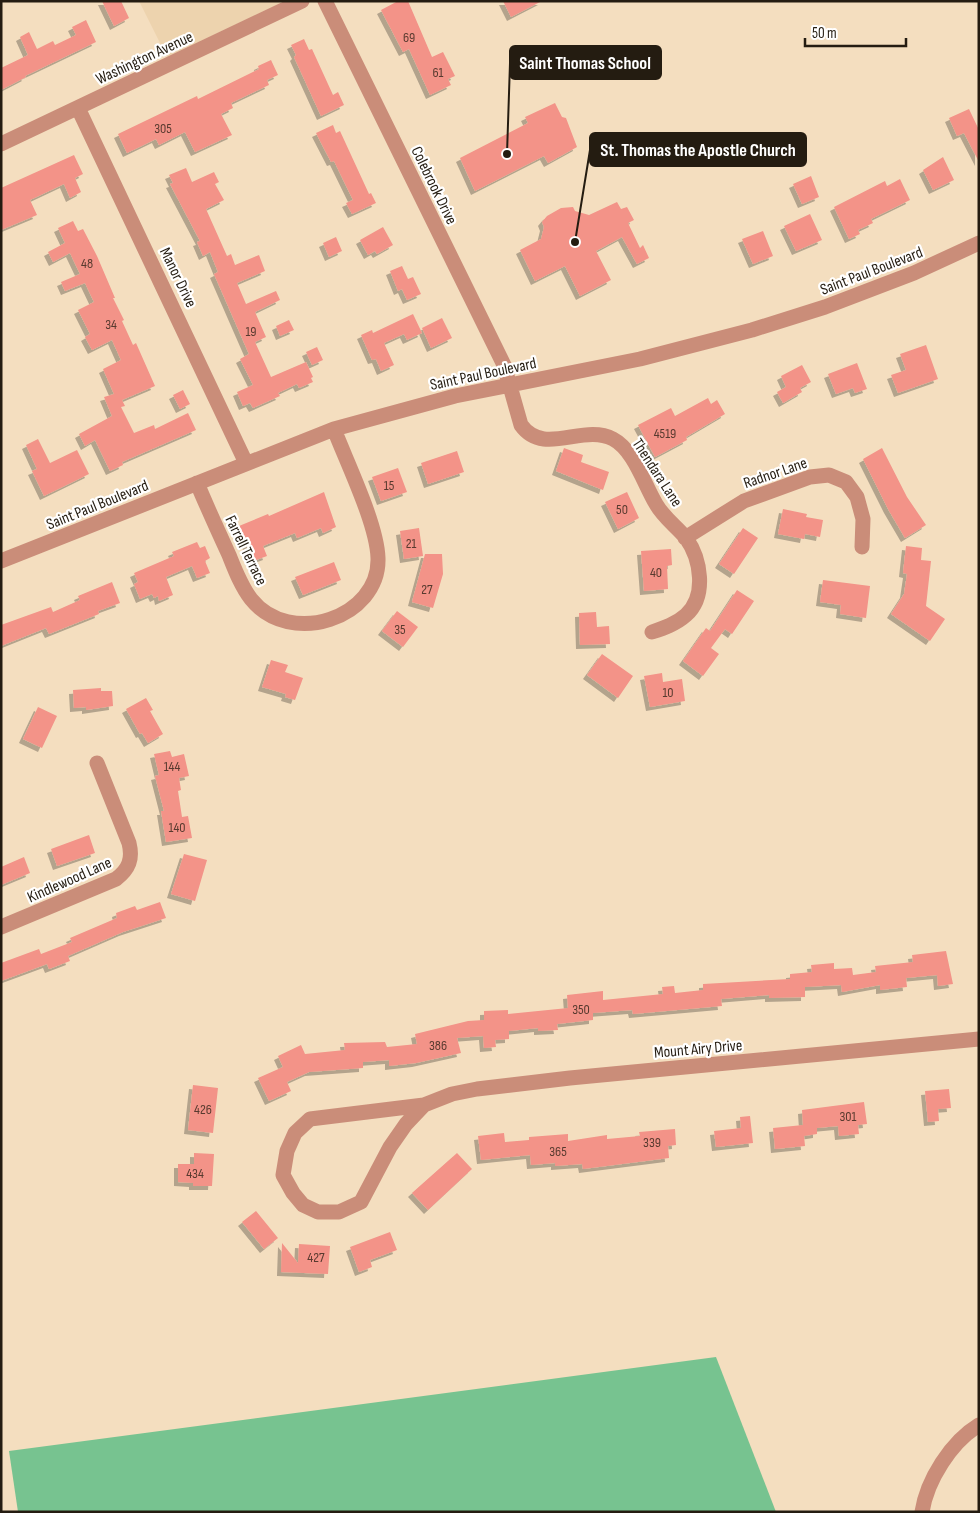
<svg xmlns="http://www.w3.org/2000/svg" width="980" height="1513" font-family="'Sofia Sans Condensed',sans-serif">
<defs>
<filter id="shadow"><feDropShadow dx="-4" dy="4" stdDeviation="0" flood-color="#0004"/></filter>
</defs>
<rect width="100%" height="100%" fill="#f4debf"/>
<path fill="#edd3ae" d="M139,1H285L167,57Z"/>
<path fill="#77c390" d="M716,1357L776,1512H18L9,1451Z"/>
<path fill="#f39388" filter="url(#shadow)" d="M102,1H121L129,18L114,26Z
M398,1H408L432,57L443,52L455,76L448,79L451,85L430,95L409,49L403,52L381,10Z
M503,1H542L511,17Z
M86,20L96,42L25,76L26,77L1,90V68L28,55L20,37L29,32L37,49L53,41L55,45L76,35L72,27Z
M304,39L309,50L312,49L333,95L338,92L344,105L321,116L294,57L296,55L291,45Z
M271,60L278,75L267,80L269,85L231,103L233,108L221,114L232,135L195,152L185,132L159,145L156,139L127,153L118,134L197,96L198,99L259,69L258,66Z
M555,103L562,117L566,118L577,147L548,163L544,156L475,191L460,158L528,123L525,117Z
M969,109L979,130V162L964,133L957,136L949,118Z
M333,125L336,133L340,131L369,194L371,193L376,203L352,214L346,203L353,200L334,161L331,162L316,133Z
M74,155L83,174L75,178L81,192L70,198L64,184L30,200L37,215L1,230V188Z
M943,157L954,180L933,190L923,170Z
M186,168L192,182L214,172L219,182L215,184L224,200L206,209L227,256L231,254L235,265L259,255L265,271L237,283L246,304L276,291L280,300L255,312L266,337L255,342L271,377L306,362L313,377L311,378L313,382L299,388L297,384L278,393L280,396L253,408L250,403L243,406L237,392L253,385L240,359L249,354L214,274L218,272L210,252L203,256L197,242L200,241L170,184L173,183L169,175Z
M811,176L819,197L802,204L793,184Z
M900,179L910,200L871,219L873,223L858,230L860,234L849,239L834,207L885,181L887,186Z
M617,202L621,209L627,207L634,220L628,223L640,248L643,245L649,258L637,264L622,237L596,251L611,280L580,296L565,266L535,281L520,250L541,239L544,227L542,222L547,216L561,208L573,207L575,211L589,215Z
M810,214L822,240L796,251L784,226Z
M73,221L78,231L83,229L97,256L115,298H113L124,320L122,321L133,345L136,343L155,386L122,400L125,406L121,407L134,433L154,425L155,429L188,413L196,430L122,462L123,465L110,471L95,440L85,446L79,434L112,416L104,397L114,394L103,369L121,360L112,340L92,350L85,337L90,334L78,310L94,302L85,283L65,291L61,282L80,274L70,253L53,262L48,252L65,243L58,228Z
M383,227L393,245L377,254L375,251L368,255L360,240Z
M763,231L773,256L753,264L742,239Z
M336,237L342,251L329,257L323,243Z
M402,266L408,279L413,277L421,294L407,300L402,289L398,291L390,271Z
M413,314L422,333L407,340L404,334L384,343L394,365L381,371L376,359L372,360L361,335L372,330L373,333Z
M442,318L452,338L431,348L422,328Z
M289,320L294,330L280,336L276,326Z
M926,345L938,379L898,393L891,375L906,370L900,354Z
M317,347L323,360L312,365L306,352Z
M857,363L867,389L855,393L853,388L836,394L828,374Z
M802,365L811,382L800,388L802,392L783,403L777,392L786,387L781,376Z
M183,390L190,404L180,409L173,395Z
M708,398L711,404L717,400L725,414L686,437L687,440L655,457L638,425L671,408L675,416Z
M38,439L50,463L77,450L89,474L44,496L32,471L37,469L26,445Z
M564,448L583,455L581,462L609,472L603,490L556,471Z
M882,448L907,497L926,525L905,538L888,509L863,459Z
M457,451L464,472L428,484L421,463Z
M398,468L407,492L381,501L372,477Z
M324,492L336,527L323,533L321,528L297,538L295,533L263,546L267,556L253,561L239,526L268,514L269,516Z
M627,492L639,518L618,529L605,502Z
M783,509L807,514L806,517L823,520L820,537L805,534L804,539L778,534Z
M419,528L423,556L404,559L400,531Z
M743,528L758,538L734,574L719,564Z
M197,542L200,548L205,546L210,558L205,561L210,573L197,578L192,566L166,577L173,595L159,601L158,596L154,598L152,594L140,599L134,584L138,582L134,573L174,556L172,552Z
M906,546L922,548L921,560L931,561L926,606L945,619L930,641L891,614L904,594L907,574L903,573Z
M671,549L672,565L667,566L668,589L644,591L641,551Z
M425,554H442L443,574L433,608L412,602Z
M334,562L341,580L303,595L295,577Z
M823,580L870,586L866,618L840,614L841,605L820,602Z
M112,582L120,603L98,611L99,614L49,634L46,628L1,646V625L51,607L53,612L80,600L78,596Z
M737,590L754,601L732,634L725,629L711,648L719,654L703,676L683,661L706,628L710,631Z
M397,611L418,627L403,647L382,631Z
M596,612L597,627L609,626L610,644L580,645L579,613Z
M602,654L633,676L618,698L587,675Z
M271,660L288,665L285,672L303,678L295,700L285,697L286,694L262,687Z
M662,673L663,682L682,679L685,701L650,707L644,676Z
M101,688V691H112L113,706L86,710V707L74,708L73,690Z
M146,698L153,710L150,711L163,734L148,743L142,733L140,734L126,709Z
M38,707L57,716L42,748L23,739Z
M170,751L172,757L184,754L189,776L179,778L181,790L178,791L182,817L188,816L192,838L166,842L161,811H164L155,776L159,775L154,754Z
M89,835L95,853L57,866L51,849Z
M184,854L207,860L195,901L171,894Z
M24,857L30,873L1,885V867Z
M160,902L166,918L123,932L68,956L70,961L49,969L47,964L1,981V963L39,949L41,954L72,942L70,938L117,918L116,913L135,906L137,910Z
M946,951L953,984L938,986L937,975L906,978L907,987L880,990V985L842,992L841,985L805,987V997L769,998V995L721,999L722,1006L633,1014L632,1010L593,1013V1020L557,1024L558,1030L538,1031V1028L509,1031V1039L495,1040L496,1047L484,1048L483,1036L457,1038L461,1053L416,1063L389,1066V1060L363,1062V1068L309,1072L287,1082L291,1091L269,1101L258,1078L283,1067L278,1056L301,1045L305,1054L345,1050L344,1043L385,1042L387,1047L417,1044L415,1034L468,1021L484,1020V1011L508,1010V1014L568,1008L567,995L603,991V1000L663,994L662,987L674,986L675,993L703,990V984L790,979V974L812,972L811,965L834,963V969L852,968L853,975L876,972L875,966L913,962L912,955Z
M193,1085L218,1088L213,1133L188,1130Z
M949,1089L951,1108L938,1109L939,1121L928,1122L925,1091Z
M864,1102L867,1124L858,1125L859,1134L839,1136L838,1126L817,1128V1134L804,1136L805,1146L775,1149L773,1128L803,1125L802,1110Z
M750,1116L753,1143L716,1147L714,1131L741,1128L740,1117Z
M675,1129L676,1145L668,1146L669,1158L583,1169L582,1164L555,1166V1163L531,1165L530,1155L481,1160L478,1136L504,1133L505,1142L529,1140V1137L568,1134V1141L607,1135V1139L640,1136L639,1132Z
M194,1153L214,1154L212,1186H193V1183L178,1182V1164H194Z
M457,1153L472,1169L428,1210L412,1193Z
M256,1211L278,1238L264,1249L242,1222Z
M390,1232L397,1250L370,1260L372,1267L359,1272L350,1247Z
M282,1243L298,1263L299,1244L330,1246L328,1274L281,1272Z"/>
<g fill="none" stroke-linecap="round" stroke-linejoin="round">
<path stroke="#ca8d79" stroke-width="15" d="M325,1L504,365L521,425C544,457 583,423 613,439C634,450 644,484 656,504C664,518 676,526 686,538C701,559 707,596 686,615C676,624 664,628 652,632
M78,108L246,463
M1,144L302,1
M197,483C207,507 218,531 229,555C235,570 241,586 251,599C290,648 380,618 378,558C377,524 347,463 334,429
M685,538L744,501L810,477L829,475L846,482L857,497L863,519L862,547
M1,561L334,429L455,396L640,359L752,330L825,307L914,273L979,243
M1,927L116,879C129,869 133,859 129,843L97,763
M424,1105L406,1124L390,1147L361,1202L339,1212H318L303,1205L293,1193L283,1175L287,1151L295,1133L310,1119L424,1105L452,1094L477,1089L570,1078L979,1039
M922,1512C927,1480 951,1442 979,1425"/>
</g>
<g text-anchor="middle" stroke-width="4.5" stroke-linejoin="round" paint-order="stroke">
<g font-size="14" fill="#583a2f">
<text x="409" y="42">69</text>
<text x="438" y="77">61</text>
<text x="163" y="133">305</text>
<text x="87" y="268">48</text>
<text x="111" y="329">34</text>
<text x="251" y="336">19</text>
<text x="665" y="438">4519</text>
<text x="389" y="490">15</text>
<text x="622" y="514">50</text>
<text x="411" y="548">21</text>
<text x="656" y="577">40</text>
<text x="427" y="594">27</text>
<text x="400" y="634">35</text>
<text x="668" y="697">10</text>
<text x="172" y="771">144</text>
<text x="177" y="832">140</text>
<text x="581" y="1014">350</text>
<text x="438" y="1050">386</text>
<text x="203" y="1114">426</text>
<text x="848" y="1121">301</text>
<text x="652" y="1147">339</text>
<text x="558" y="1156">365</text>
<text x="195" y="1178">434</text>
<text x="316" y="1262">427</text>
</g>
<g font-size="16" fill="#241c11" stroke="#fff">
<text transform="translate(144 57) rotate(-25)" y="6">Washington Avenue</text>
<text transform="translate(435 185) rotate(64)" y="6">Colebrook Drive</text>
<text transform="translate(871 270) rotate(-21)" y="6">Saint Paul Boulevard</text>
<text transform="translate(179 277) rotate(64)" y="6">Manor Drive</text>
<text transform="translate(483 373) rotate(-12)" y="6">Saint Paul Boulevard</text>
<text transform="translate(658 472) rotate(57)" y="6">Thendara Lane</text>
<text transform="translate(775 472) rotate(-19)" y="6">Radnor Lane</text>
<text transform="translate(97 504) rotate(-22)" y="6">Saint Paul Boulevard</text>
<text transform="translate(247 550) rotate(64)" y="6">Farrell Terrace</text>
<text transform="translate(69 879) rotate(-24)" y="6">Kindlewood Lane</text>
<text transform="translate(698 1048) rotate(-5)" y="6">Mount Airy Drive</text>
</g>
</g>
<path fill="none" stroke="#241c11" stroke-width="2" d="M507 154L510 63M575 242L590 150"/>
<g fill="#241c11" stroke="#fff" stroke-width="2">
<circle cx="507" cy="154" r="5"/>
<circle cx="575" cy="242" r="5"/>
</g>
<g fill="#241c11" stroke="#241c11" stroke-width="2">
<rect x="510" y="46" width="151" height="33" rx="5"/>
<rect x="590" y="133" width="216" height="33" rx="5"/>
</g>
<g font-size="18" text-anchor="middle" font-weight="bold" fill="#fff">
<text x="585" y="69">Saint Thomas School</text>
<text x="698" y="156">St. Thomas the Apostle Church</text>
</g>
<rect width="980" height="1513" fill="none" stroke="#241c11" stroke-width="5"/>
<path d="M805 38v8h101v-8" fill="none" stroke="#241c11" stroke-width="2.5"/>
<text x="812" y="38" font-size="15" fill="#241c11" stroke="#ffffff" stroke-width="4" paint-order="stroke">50 m</text>
</svg>
